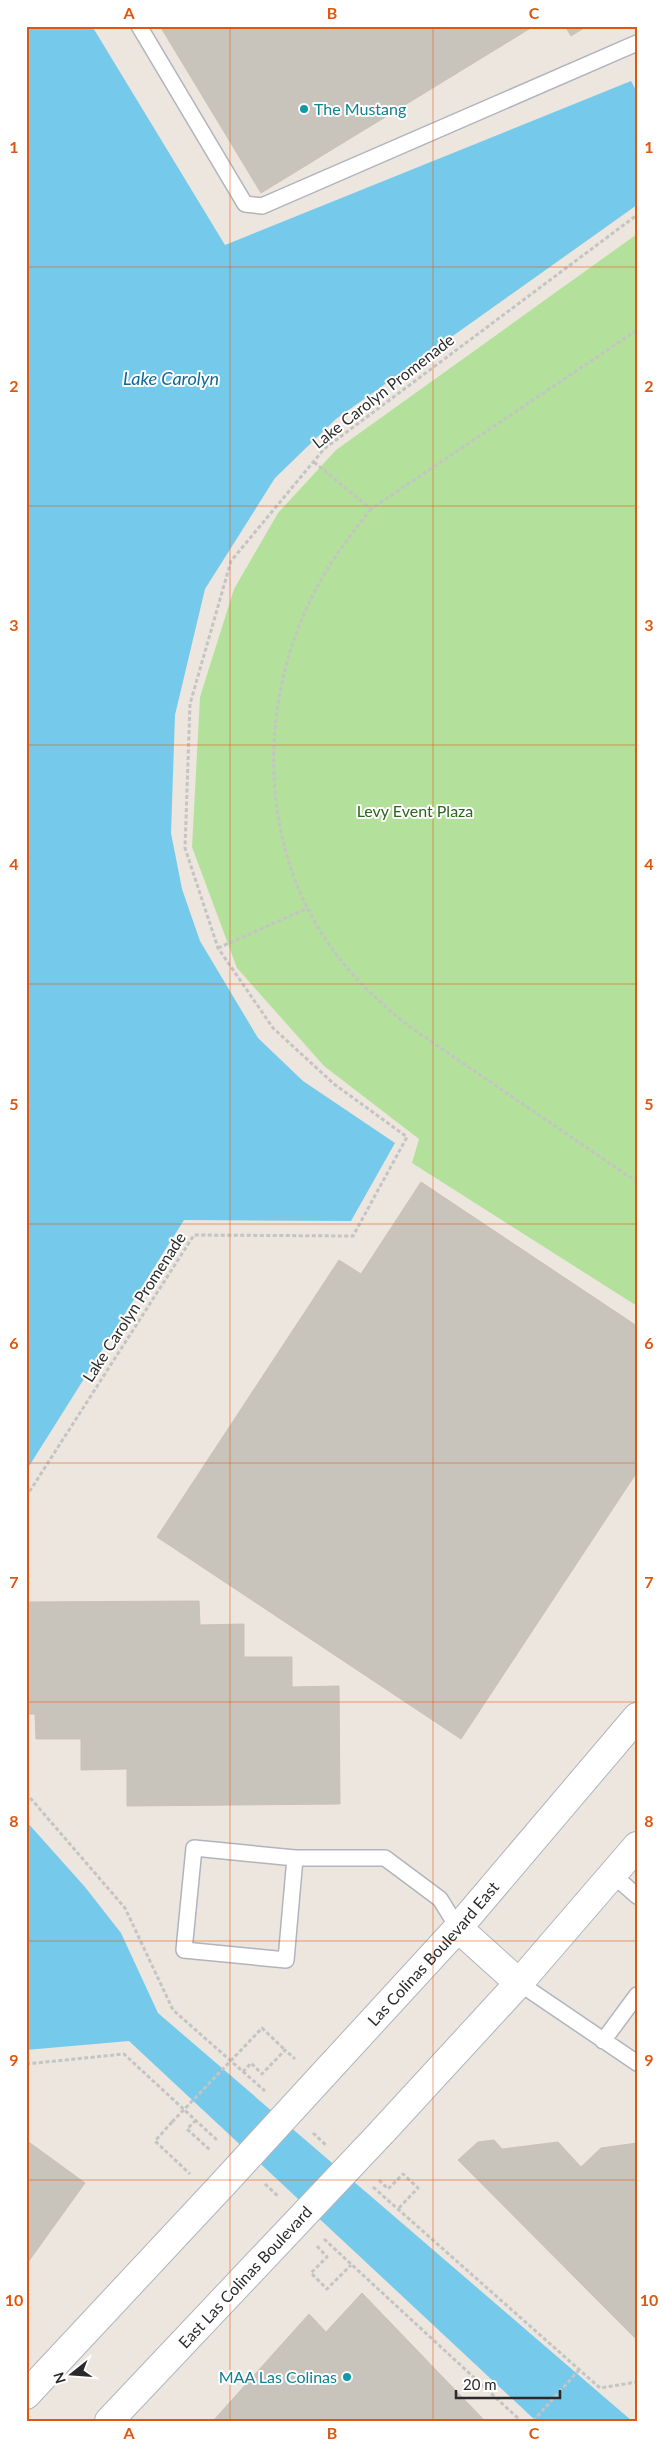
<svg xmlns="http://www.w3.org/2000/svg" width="663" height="2447" font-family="Lato,sans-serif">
<rect width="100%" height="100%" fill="#ece6de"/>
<path fill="#b3e19c" d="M637,234V1306L412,1163L419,1139L324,1066L237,968L192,847L200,697L234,589L278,513L336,450Z"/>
<path fill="#75caeb" d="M26,26H92L225,245L631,81L637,92V205L336,419L275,478L205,589L175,715L171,833L182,889L200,941L258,1038L303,1081L395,1143L351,1221L184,1220L26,1471Z
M26,1821L85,1887L121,1933L158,2013L632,2421H536L129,2041L26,2050Z"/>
<path fill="#c8c4bc" stroke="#c8c2b7" d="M160,26H534L261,193Z
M565,26H587L571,36Z
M421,1182L637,1326V1472L461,1739L157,1537L339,1260L361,1274Z
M199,1601L200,1625L244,1624V1657H292V1687L339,1686L340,1804L127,1806V1769L81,1770V1739H36L35,1714H26V1602Z
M26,2140L85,2183L26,2265Z
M494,2140L502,2149L558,2142L581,2167L601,2148L637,2143V2340L458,2160L478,2142Z
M362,2293L485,2421H213L309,2314L326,2332Z"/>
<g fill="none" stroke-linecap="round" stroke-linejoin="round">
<defs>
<path id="service" d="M139,26L245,204L262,206L637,43
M295,1858L286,1960L184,1950L194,1848L295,1858H385L440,1899L458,1928
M612,1874L637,1896
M519,1983L637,2063
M603,2041L637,1995"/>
<g id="secondary">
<path d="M458,1928L519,1983"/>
<path id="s1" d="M323,2075L458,1928L637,1717"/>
<path d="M382,2132L519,1983L637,1846"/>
<path d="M26,2395L223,2184"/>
<path d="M109,2421L281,2239"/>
</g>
</defs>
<use href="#service" stroke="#b1b4be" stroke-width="18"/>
<use href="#secondary" stroke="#b1b4be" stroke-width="30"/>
<path stroke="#c4c4c4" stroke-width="3" stroke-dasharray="4 2.5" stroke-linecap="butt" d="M314,462L371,509L637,330
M371,509C353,532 335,555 321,580C257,692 255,844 333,950C355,980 381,1004 410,1027L637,1182
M218,948L308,908
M26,1497L194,1235L353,1236L407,1137L334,1084L273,1028L218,948L185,848L190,704L231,561L324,449L637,215
M26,1793L125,1908L173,2010L265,2091
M244,2047L262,2028L285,2050
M26,2064L124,2054L218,2141
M243,2072L251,2063L262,2074L285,2050L295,2059
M196,2120L187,2129L211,2151
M172,2122L155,2141L190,2174
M313,2133L327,2146
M379,2180L388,2189L403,2174L418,2188L398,2209
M265,2184L279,2197
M373,2187L600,2388L637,2382
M324,2239L521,2421
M317,2246L327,2257L311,2273L327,2289L351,2265
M533,2421L579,2370"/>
<use href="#service" stroke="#fff" stroke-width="15"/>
<use href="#secondary" stroke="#fff" stroke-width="28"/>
<defs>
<path id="secondary-bridge" d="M223,2184L323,2075
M281,2239L382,2132"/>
</defs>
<use href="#secondary-bridge" stroke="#b1b4be" stroke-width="30" stroke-linecap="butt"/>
<path stroke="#c4c4c4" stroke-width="3" stroke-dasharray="4 2.5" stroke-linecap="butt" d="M172,2122L244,2047"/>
<use href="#secondary-bridge" stroke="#fff" stroke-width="28"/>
</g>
<path fill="none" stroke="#df570e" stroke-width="1" stroke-opacity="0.55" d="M230,26V2421M433,26V2421M26,267H637M26,506H637M26,745H637M26,984H637M26,1224H637M26,1463H637M26,1702H637M26,1941H637M26,2180H637"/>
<g fill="#0f9aa8" stroke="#fff" stroke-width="2">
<circle cx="304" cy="109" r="5"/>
<circle cx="347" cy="2377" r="5"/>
</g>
<g text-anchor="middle" stroke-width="4" stroke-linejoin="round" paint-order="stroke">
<g font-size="16" fill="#0d838f" stroke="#fff" text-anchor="start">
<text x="314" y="115">The Mustang</text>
<text x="337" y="2383" text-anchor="end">MAA Las Colinas</text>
</g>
<g font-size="16" fill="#2b2b2b" stroke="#fff">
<text transform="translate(383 391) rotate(-38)" y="6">Lake Carolyn Promenade</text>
<text transform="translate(134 1307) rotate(-57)" y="6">Lake Carolyn Promenade</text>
<text dy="6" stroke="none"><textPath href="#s1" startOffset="164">Las Colinas Boulevard East</textPath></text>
<text transform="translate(245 2277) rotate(-47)" y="6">East Las Colinas Boulevard</text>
</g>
<g font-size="16" fill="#2b661d" stroke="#fff">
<text x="415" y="817">Levy Event Plaza</text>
</g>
<g font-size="18" font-style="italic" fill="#126898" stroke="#fff">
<text x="171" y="385">Lake Carolyn</text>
</g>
</g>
<rect width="663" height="2447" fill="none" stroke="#ffffff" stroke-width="55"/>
<g transform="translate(72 2374) rotate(253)" stroke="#ffffff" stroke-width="4" paint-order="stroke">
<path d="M0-4L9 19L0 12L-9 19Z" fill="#2b2b2b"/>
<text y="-8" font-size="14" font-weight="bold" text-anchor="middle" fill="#2b2b2b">N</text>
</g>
<path d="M456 2390v8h104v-8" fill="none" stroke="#2b2b2b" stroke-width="2.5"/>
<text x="463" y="2390" font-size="15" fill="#2b2b2b" stroke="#ffffff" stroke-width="4" paint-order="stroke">20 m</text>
<rect x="28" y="28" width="608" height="2392" fill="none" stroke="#df570e" stroke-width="2"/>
<g font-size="16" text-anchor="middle" font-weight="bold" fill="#df570e">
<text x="129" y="19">A</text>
<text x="332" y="19">B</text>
<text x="534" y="19">C</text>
<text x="14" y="153">1</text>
<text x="649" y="153">1</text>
<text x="14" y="392">2</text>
<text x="649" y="392">2</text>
<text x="14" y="631">3</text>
<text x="649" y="631">3</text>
<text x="14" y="870">4</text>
<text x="649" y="870">4</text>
<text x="14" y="1110">5</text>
<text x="649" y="1110">5</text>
<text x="14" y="1349">6</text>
<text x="649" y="1349">6</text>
<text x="14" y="1588">7</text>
<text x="649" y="1588">7</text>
<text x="14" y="1827">8</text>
<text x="649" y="1827">8</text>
<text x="14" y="2066">9</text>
<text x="649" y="2066">9</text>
<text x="14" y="2306">10</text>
<text x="649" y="2306">10</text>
<text x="129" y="2439">A</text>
<text x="332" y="2439">B</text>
<text x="534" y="2439">C</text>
</g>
</svg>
